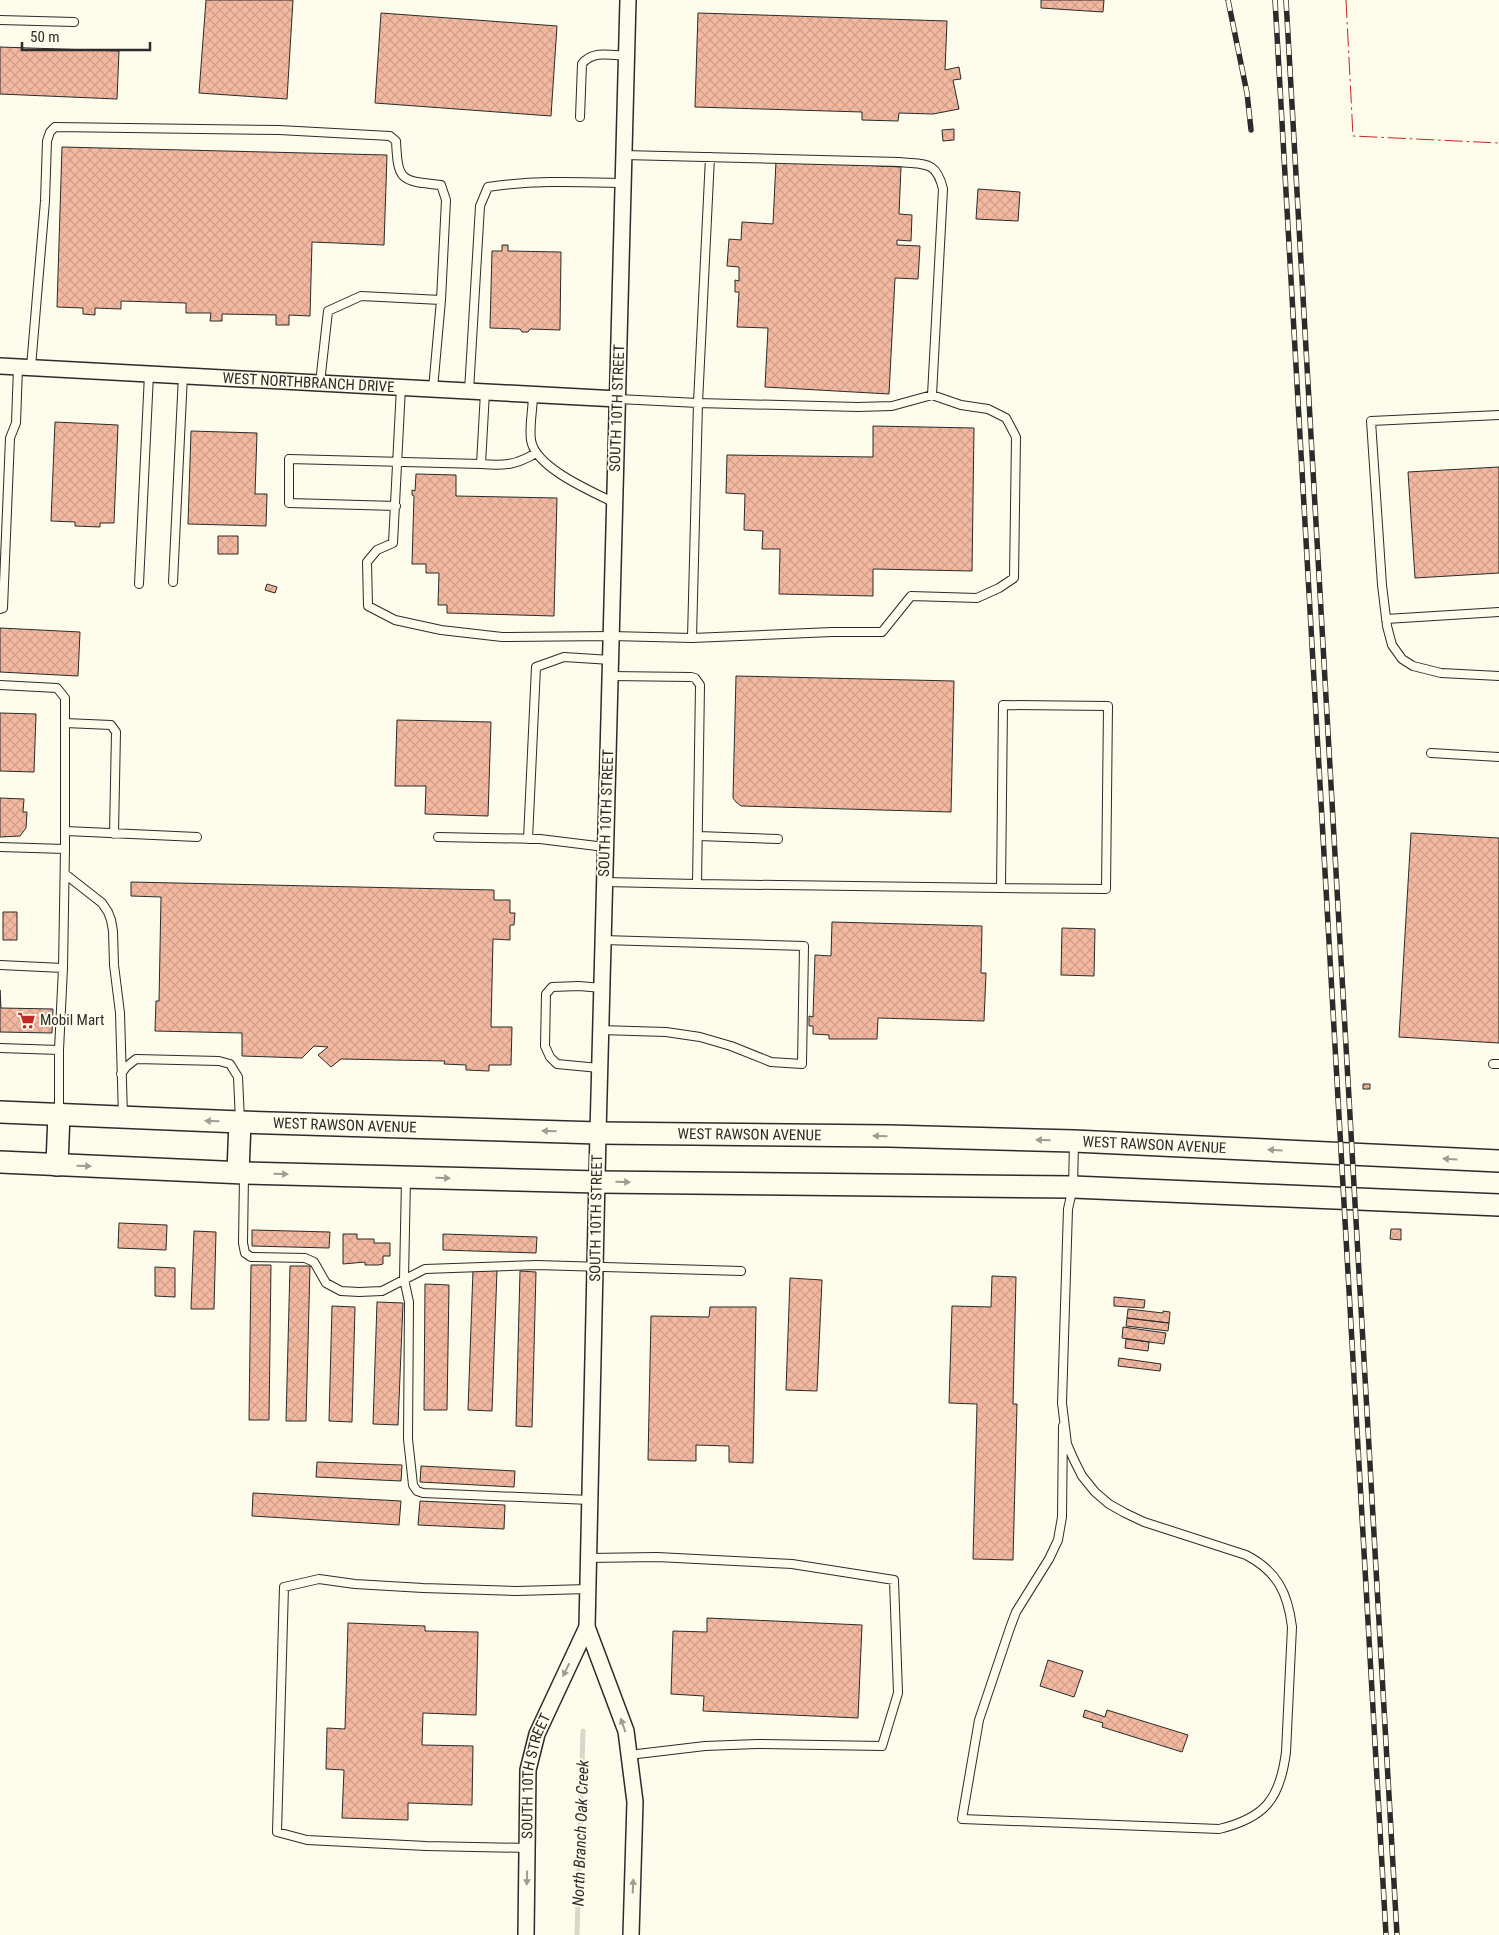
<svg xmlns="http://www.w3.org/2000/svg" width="1499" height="1935" font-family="'Roboto Condensed',sans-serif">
<defs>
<pattern id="building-cross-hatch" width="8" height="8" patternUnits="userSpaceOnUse" patternTransform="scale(1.25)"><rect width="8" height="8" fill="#f2b8a0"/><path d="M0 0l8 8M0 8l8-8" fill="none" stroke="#d09e8a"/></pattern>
</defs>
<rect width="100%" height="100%" fill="#fdfbea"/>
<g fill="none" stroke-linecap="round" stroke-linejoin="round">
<path stroke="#d8d7c9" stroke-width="5" d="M577,1935L583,1731"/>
</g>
<path fill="url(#building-cross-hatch)" stroke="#2b2b2b" d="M206,0H293L287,99L199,93Z
M1041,0H1104L1103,12L1041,8Z
M381,13L557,26L551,116L375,103Z
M698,13L947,21L945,70L959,67L961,79L953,80L959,109L933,114L899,113L898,121L862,120V112L695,107Z
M0,47L119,51L117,99L0,94Z
M954,129V140L943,141L942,130Z
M62,147L387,155L384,245L312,242L310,316L289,315V325H276V315L222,314V321H210L211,313H186V303L121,301V309L95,308V315L83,314V308L57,307Z
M776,161L901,167L899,214L912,215L911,241L897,240V245L920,246L918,279L895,278L889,394L765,387L768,328L737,327L739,292H735V280L739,281V267L727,266L729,239L741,240L742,222L773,224Z
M978,189L1020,192L1018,221L976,219Z
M502,245H508V251L561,252L560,330L530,329L528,332H522L520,329L490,328L492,251H502Z
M55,422L118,425L114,523H100V527L75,526V522L51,521Z
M873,426L974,428L972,571L873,569V596L779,594L780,549H762L763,531L744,530L745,494L726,493L727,455L873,457Z
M191,431L257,433L255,494H267L266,526L188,524Z
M1499,467V573L1415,578L1408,472Z
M416,474L456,475V496L557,498L554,616L447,613V605H438L439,573H426V564H412L414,496L412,495V490L415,491Z
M218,536H238V554H218Z
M267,584L277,587L275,593L265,590Z
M0,628L80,632L78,676L0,672Z
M736,676L954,681L951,812L741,806L736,802L733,798Z
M0,713L36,714L34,772L0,771Z
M397,720L491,722L488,816L425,814L426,786H395Z
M0,798L24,799L23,812H27L26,828L20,836L0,837Z
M1411,833L1499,838V1043L1399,1037Z
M131,882L494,890V900H510V913H515L514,925H510V940L493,939L491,1027H512L511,1065H489V1071L466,1070V1065L444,1064L445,1061L341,1059L331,1067L318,1055L328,1047L314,1046L302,1058L242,1056V1033L155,1031L156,1001H159L161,897L131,896Z
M3,912H17V940H3Z
M832,922L982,926L981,973H986L984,1021L878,1018L877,1039H829V1035L813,1034V1026H809V1016L813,1017L815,955L831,956Z
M1062,928L1095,929L1094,976L1061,975Z
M0,990L1,1008L53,1009L52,1033L0,1032Z
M1363,1084H1370V1089H1363Z
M119,1223L167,1225L166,1250L118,1248Z
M1391,1229H1401V1240L1390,1239Z
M252,1230L330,1232L329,1248L252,1246Z
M194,1231L216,1232L214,1309H191Z
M343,1234H357V1239H374V1243H390V1256H383V1264L378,1265H365V1262L343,1264Z
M443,1234L537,1237L536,1253L443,1250Z
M251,1265H271L269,1420H249Z
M290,1266H310L306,1421H286Z
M155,1267L175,1268V1297L155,1296Z
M473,1270H497L492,1411L468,1410Z
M520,1271L536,1272L532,1427L516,1426Z
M992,1276L1016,1277L1013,1404H1017L1013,1560L973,1559L977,1404L949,1403L952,1306L991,1307Z
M790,1278L822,1280L817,1391L786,1390Z
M425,1284L449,1285L447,1410H424Z
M1114,1297L1145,1300L1144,1308L1114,1306Z
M377,1302L403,1303L398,1425L373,1424Z
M332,1306L355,1307L352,1422L329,1421Z
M710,1307H756L753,1463L729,1462V1446L696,1445V1461L648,1460L651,1316L709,1317Z
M1128,1309L1163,1313V1311L1170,1312L1169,1323L1127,1318Z
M1127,1318L1169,1323L1168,1331L1126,1326Z
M1123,1327L1166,1333L1164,1344L1122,1338Z
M1126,1339L1149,1342L1148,1351L1125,1348Z
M1119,1358L1161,1364L1160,1371L1118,1366Z
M317,1462L402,1465L401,1481L316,1477Z
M421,1466L515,1471L514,1487L420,1482Z
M253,1493L401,1501L399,1525L252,1516Z
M420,1501L505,1505L504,1529L418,1525Z
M707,1618L862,1625L858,1718L703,1711L704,1696L671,1694L673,1631L707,1632Z
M348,1623L425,1626V1631L478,1632L476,1715L423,1713L422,1745L473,1746L472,1805L408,1803V1820L342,1818L344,1770L326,1769L327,1728L345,1729Z
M1048,1660L1083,1671L1074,1697L1040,1686Z
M1085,1710L1105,1717L1107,1710L1188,1735L1182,1752L1102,1727L1103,1723L1083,1717Z"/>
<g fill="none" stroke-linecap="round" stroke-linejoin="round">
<defs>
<path id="lane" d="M0,20L74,22
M580,117L582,64C592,50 611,55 627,56
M31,367L45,201L47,141L50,132L55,127L279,130L390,136L396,141C398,181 400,181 441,185L446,200L441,300
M320,383L328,311L361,296L441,300L433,389
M401,387L393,543L377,550L367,562L368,606L395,620L441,630L502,637L611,636L692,638L832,632H882L911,596L977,598L999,588L1014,578L1016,437L1006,418L988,409L961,405L932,395
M469,391L480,206L488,187C534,180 578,182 623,183
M533,394C533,409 529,426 531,440C535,468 593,492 615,503
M618,399L698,403L858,407L892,406L932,395L943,189C936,160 925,165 899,162L624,155
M1499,415L1371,421L1382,585L1387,626L1392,645L1402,659L1413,666L1441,673L1499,676
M481,464C505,466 516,465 536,453
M396,506L289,503V459L481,464L485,392
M173,582L183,375
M139,584L149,374
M0,609L3,608L10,438L16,423L18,367
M1386,619L1499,612
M692,638L698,403L710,157
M0,685L57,688L65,698V849
M65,723L111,725L116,732L114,834
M1431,753L1499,757
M66,831L197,837
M699,836L778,839
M438,837L540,839L605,847
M528,839L536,667L564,657L611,660
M0,847L65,849L63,968
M65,874L102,903L108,912L111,920L113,931L114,965L120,1013L123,1116
M605,882L697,884L700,685L695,678L691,677L610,676
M697,884L1001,888L1003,705L1108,706L1106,889L1001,888
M0,965L63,968L59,1050
M600,1030L666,1032L700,1037L731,1046L771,1062L802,1064L804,946L603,940
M0,1048L59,1050V1112
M1493,1064H1499
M599,1068L557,1064L550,1057L545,1046L546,994L552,987L579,986L602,988
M121,1074L126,1067L136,1059L219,1061L230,1064L238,1077L240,1121
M244,1175L243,1243L245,1253L251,1257L305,1258L314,1262L326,1283L341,1291L359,1292L382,1291L425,1269L536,1265L741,1271
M406,1179L404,1279L409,1302L408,1439L413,1485L417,1491L423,1493L590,1500
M1063,1426L1062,1517L1058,1540L1049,1559L1016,1612L1010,1628L979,1720L962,1819L1219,1829C1265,1818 1280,1799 1286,1752L1292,1627C1288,1593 1277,1571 1246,1555L1144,1522L1125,1513L1109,1504L1095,1492L1082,1476L1074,1460L1067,1444L1062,1403L1068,1209L1073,1187L1074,1143
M588,1558L657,1557L792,1564L894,1580L898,1693L882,1746L757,1744L705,1746L629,1755
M527,1848L426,1846L307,1840L277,1832L284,1587L319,1579L355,1584L423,1588L516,1591L588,1589"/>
<g id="street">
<path d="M628,0L598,1133L587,1627L626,1731L635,1802L631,1935"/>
<path id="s1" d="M0,366L618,399"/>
<path id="s2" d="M526,1935L528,1770L537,1734L587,1627"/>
</g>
<g id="secondary">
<path id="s3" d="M0,1112L240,1122L598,1133L889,1136L1074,1141L1499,1161"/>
<path d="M0,1162L244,1173L598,1182L1073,1187L1499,1205"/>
<path d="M57,1165L59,1114"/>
<path d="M238,1172L240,1122"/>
</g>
</defs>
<use href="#lane" stroke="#2b2b2b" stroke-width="10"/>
<use href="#street" stroke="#2b2b2b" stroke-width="18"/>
<use href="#secondary" stroke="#2b2b2b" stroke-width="24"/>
<use href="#lane" stroke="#fdfbea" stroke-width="8"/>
<use href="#street" stroke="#fdfbea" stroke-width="15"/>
<use href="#secondary" stroke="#fdfbea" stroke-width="21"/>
<defs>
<path id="rail" d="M1228,0L1247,93L1251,130
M1275,0L1386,1935
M1286,0L1397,1935"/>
</defs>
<use href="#rail" stroke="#2b2b2b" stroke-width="5.5"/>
<use href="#rail" stroke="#fdfbea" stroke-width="4" stroke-dasharray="11" stroke-linecap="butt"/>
<path stroke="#c62828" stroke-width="1" stroke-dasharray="18 4 2.5 4" stroke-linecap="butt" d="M1346,0L1353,136L1499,143"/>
</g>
<defs><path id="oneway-solid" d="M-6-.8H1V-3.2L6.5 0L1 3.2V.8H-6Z" transform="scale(1.25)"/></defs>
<g fill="#9e9d94">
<use href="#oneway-solid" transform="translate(212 1121) rotate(-178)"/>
<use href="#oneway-solid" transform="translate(549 1131) rotate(-178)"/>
<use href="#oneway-solid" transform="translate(880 1136) rotate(-179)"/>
<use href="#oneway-solid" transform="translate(1043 1140) rotate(-178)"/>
<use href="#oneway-solid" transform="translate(1275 1150) rotate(-177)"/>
<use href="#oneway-solid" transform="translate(1450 1159) rotate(-177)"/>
<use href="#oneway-solid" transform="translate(84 1166) rotate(2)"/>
<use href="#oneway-solid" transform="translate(281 1174) rotate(1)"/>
<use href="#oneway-solid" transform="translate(443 1178) rotate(1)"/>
<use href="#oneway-solid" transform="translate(623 1182) rotate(1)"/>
<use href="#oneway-solid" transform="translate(566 1670) rotate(116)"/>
<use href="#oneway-solid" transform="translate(623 1725) rotate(-109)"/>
<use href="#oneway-solid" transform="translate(527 1878) rotate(91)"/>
<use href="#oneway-solid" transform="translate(633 1886) rotate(-88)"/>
</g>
<defs>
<symbol id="supermarket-bare" viewBox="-9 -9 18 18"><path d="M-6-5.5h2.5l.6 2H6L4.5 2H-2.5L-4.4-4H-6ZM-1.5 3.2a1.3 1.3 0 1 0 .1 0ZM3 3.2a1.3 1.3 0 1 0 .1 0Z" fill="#c62828" stroke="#fdfbea" stroke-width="2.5" paint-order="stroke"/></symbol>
</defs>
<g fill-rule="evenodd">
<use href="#supermarket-bare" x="14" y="1008" width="25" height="25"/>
</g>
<g text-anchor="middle" stroke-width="4" stroke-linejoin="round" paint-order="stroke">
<g font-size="15" fill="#2b2b2b" stroke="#fdfbea">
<text dy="5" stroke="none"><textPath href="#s1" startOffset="309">WEST NORTHBRANCH DRIVE</textPath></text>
<text transform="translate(617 408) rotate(-88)" y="5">SOUTH 10TH STREET</text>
<text transform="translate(606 813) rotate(-88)" y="5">SOUTH 10TH STREET</text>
<text dy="5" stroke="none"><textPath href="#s3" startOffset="345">WEST RAWSON AVENUE</textPath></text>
<text dy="5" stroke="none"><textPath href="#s3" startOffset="750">WEST RAWSON AVENUE</textPath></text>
<text dy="5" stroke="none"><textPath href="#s3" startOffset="1155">WEST RAWSON AVENUE</textPath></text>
<text transform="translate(596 1218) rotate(-89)" y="5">SOUTH 10TH STREET</text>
<text dy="5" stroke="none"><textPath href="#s2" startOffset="160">SOUTH 10TH STREET</textPath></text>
</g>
<g font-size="15" fill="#2b2b2b" stroke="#fdfbea" text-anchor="start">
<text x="40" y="1025">Mobil Mart</text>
</g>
<g font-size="16" font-style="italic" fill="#2b2b2b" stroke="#fdfbea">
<text transform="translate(580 1833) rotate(-88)" y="6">North Branch Oak Creek</text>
</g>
</g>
<path d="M22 42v8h128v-8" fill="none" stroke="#2b2b2b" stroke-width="2.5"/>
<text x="30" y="42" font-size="15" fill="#2b2b2b" stroke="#fdfbea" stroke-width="4" paint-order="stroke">50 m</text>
</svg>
